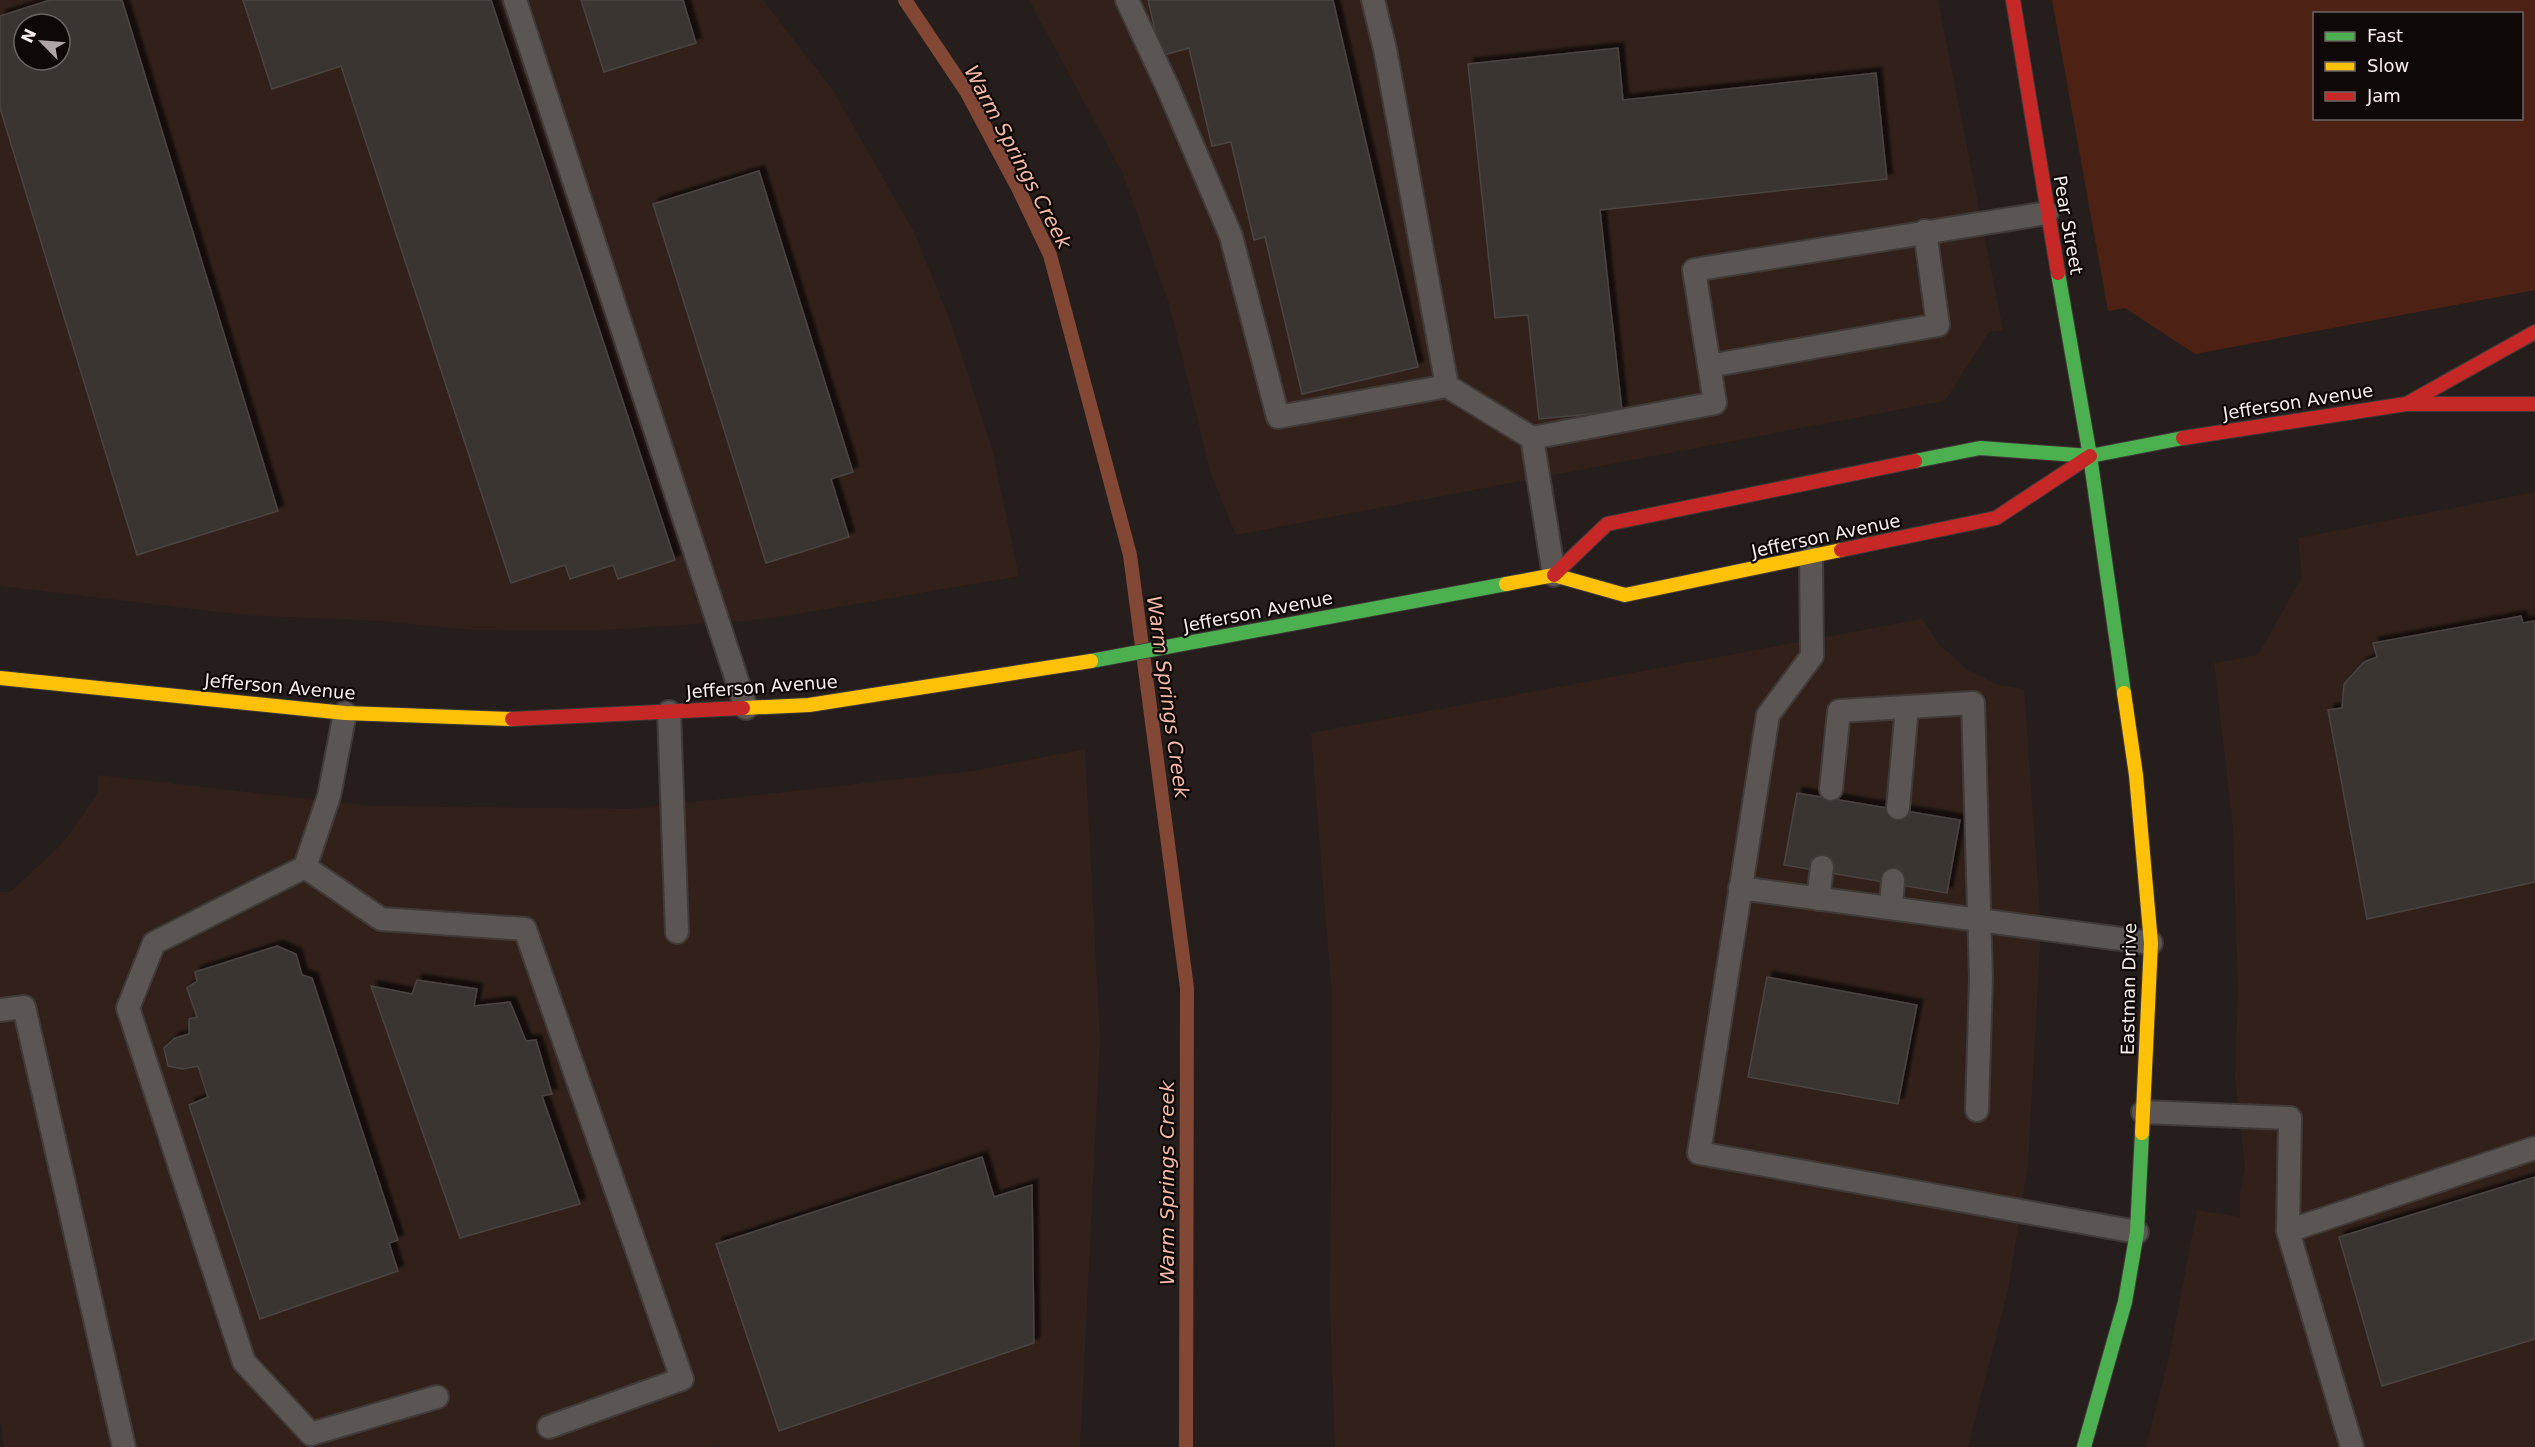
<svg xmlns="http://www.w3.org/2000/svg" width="2535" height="1447" font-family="'DejaVu Sans',sans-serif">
<defs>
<filter id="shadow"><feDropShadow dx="5.5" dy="-5.5" stdDeviation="1.5" flood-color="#0009"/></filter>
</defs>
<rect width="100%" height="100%" fill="#251e1c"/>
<path fill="#32211b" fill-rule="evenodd" d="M0,0H763L832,89L913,230L952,325L993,453L1019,576L792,615L744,621L589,631L473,630L381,621L244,615L0,586ZM24,24H60V60H24Z
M1029,0H1938L2003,330L1989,332L1945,401L1236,535L1211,474L1168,300L1122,172Z
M2535,492V1447H2146L2169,1357L2197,1210L2240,1217V1194L2245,1167L2235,1077L2238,991L2233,827L2214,663L2258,655L2302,577L2298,538Z
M1922,619L1940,645L1969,671L1999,685L2024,689L2041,927L2028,1164L2008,1290L1968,1447H1335L1330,1307L1332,997L1311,733Z
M1085,749L1100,1040L1080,1447H719L718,1445L711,1447H4L0,1419V892H10L62,844L98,793L97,775L371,806L632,809L972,771Z"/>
<path fill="#4d2214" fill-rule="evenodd" d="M2052,0H2535V290L2195,354L2125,308L2108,311ZM2314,14H2522V118H2314Z"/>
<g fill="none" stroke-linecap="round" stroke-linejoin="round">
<path stroke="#824835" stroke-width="14" d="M905,0L966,91L1018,188L1050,255L1130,555L1187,988L1186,1447"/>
</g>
<path fill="#3a3533" stroke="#4b4442" stroke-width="1.5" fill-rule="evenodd" filter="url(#shadow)" d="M50,0H122L278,511L137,555L0,108V16ZM24,24H60V60H24Z
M243,0H491L675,560L618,579L613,565L570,579L565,565L511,583L341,66L272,89Z
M581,0H683L696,43L604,72Z
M1148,0H1333L1418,367L1302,394L1265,237L1254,240L1231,142L1212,146L1189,48L1161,56Z
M1618,48L1623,100L1876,73L1887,179L1600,210L1622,411L1539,419L1528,315L1495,318L1468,64Z
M759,171L853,472L831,479L849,537L766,563L653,204Z
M2521,616L2523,623L2535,621V882L2367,919L2328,710L2342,708L2344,684L2364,662L2377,657L2373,643Z
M1797,793L1960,820L1947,893L1784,865Z
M277,946L296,954L302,975L312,978L398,1240L389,1243L398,1271L260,1319L189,1105L208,1097L198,1066L183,1069L168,1066L164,1048L175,1038L189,1034V1019L197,1017L187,988L197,981L195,972Z
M1767,977L1917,1005L1898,1104L1748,1077Z
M417,980L477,989L474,1006L510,1002L526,1041L536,1040L552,1094L542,1096L580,1204L460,1238L371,986L412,994Z
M982,1157L994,1197L1032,1185L1034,1343L779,1431L716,1244Z
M2535,1177V1339L2382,1386L2339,1237Z"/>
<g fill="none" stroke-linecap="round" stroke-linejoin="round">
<defs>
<path id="lane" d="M515,0L746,708
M1127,0L1168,88L1231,236L1278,417L1447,386L1532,438L1554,575
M1373,0L1385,49L1447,386
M1709,366L1938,325L1925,231
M1532,438L1715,403L1694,270L2047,213
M1811,557L1812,656L1768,715L1699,1153L2137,1232
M669,712L677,932
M345,713L329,796L305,867L154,943L128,1008L244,1362L311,1434L437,1397
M1831,789L1839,711L1973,703L1981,978L1977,1110
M1898,808L1907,707
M305,867L381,919L525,929L682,1379L549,1427
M1740,888L2151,943
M1818,899L1822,867
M1891,908L1893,880
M0,1010L24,1007L124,1447
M2143,1112L2290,1118L2288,1231L2535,1148
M2288,1231L2352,1447"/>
<path id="fast" d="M2058,273L2090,456L2124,693
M1915,461L1980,448L2090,456L2183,438
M1091,661L1506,584
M2084,1447L2125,1302L2137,1232L2142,1133"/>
<path id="slow" d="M1506,584L1554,575L1625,595L1841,550
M0,678L345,713L512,719
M2124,693L2136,775L2151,943L2142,1133
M743,708L809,705L1091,661"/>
<path id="jam" d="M2013,0L2058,273
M2408,403L2535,332
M2183,438L2406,404H2535
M1841,550L1996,518L2090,456
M1554,575L1607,524L1915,461
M512,719L743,708"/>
</defs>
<use href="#lane" stroke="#403a38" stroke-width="26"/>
<use href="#fast" stroke="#403a38" stroke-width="16"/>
<use href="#slow" stroke="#403a38" stroke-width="16"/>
<use href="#jam" stroke="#403a38" stroke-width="16"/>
<use href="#lane" stroke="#5b5553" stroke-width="22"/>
<use href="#fast" stroke="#4caf50" stroke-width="14"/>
<use href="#slow" stroke="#ffc107" stroke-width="14"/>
<use href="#jam" stroke="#c62828" stroke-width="14"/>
</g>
<g text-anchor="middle" stroke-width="4.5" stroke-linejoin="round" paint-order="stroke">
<g font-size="18" fill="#f8efec" stroke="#0e0807">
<text transform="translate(2068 225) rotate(80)" y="6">Pear Street</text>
<text transform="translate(2298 402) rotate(-9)" y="6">Jefferson Avenue</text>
<text transform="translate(1826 536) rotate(-12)" y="6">Jefferson Avenue</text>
<text transform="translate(1258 612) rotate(-11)" y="6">Jefferson Avenue</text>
<text transform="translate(280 687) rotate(5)" y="6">Jefferson Avenue</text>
<text transform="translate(762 687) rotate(-4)" y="6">Jefferson Avenue</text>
<text transform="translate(2129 989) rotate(-89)" y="6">Eastman Drive</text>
</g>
<g font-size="20" font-style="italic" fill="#f5baa7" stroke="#0e0807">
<text transform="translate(1018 157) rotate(62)" y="7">Warm Springs Creek</text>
<text transform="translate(1168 697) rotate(82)" y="7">Warm Springs Creek</text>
<text transform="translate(1167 1183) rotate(-90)" y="7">Warm Springs Creek</text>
</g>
</g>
<rect x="2313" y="12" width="210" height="108" fill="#0e0807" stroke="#6c6463" stroke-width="1.5"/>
<rect x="2325" y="32" width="30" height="9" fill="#4caf50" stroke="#6c6463" stroke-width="1.5"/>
<text x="2367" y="42" font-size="18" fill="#f8efec">Fast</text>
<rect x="2325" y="62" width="30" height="9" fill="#ffc107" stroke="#6c6463" stroke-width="1.5"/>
<text x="2367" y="72" font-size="18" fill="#f8efec">Slow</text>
<rect x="2325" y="92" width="30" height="9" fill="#c62828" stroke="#6c6463" stroke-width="1.5"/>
<text x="2367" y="102" font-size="18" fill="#f8efec">Jam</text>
<g transform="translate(42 42) rotate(295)"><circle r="28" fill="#0e0807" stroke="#6c6463" stroke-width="1.5"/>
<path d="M0-4.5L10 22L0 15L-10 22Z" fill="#aea6a3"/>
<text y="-9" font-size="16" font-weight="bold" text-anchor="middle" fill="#f8efec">N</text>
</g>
</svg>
